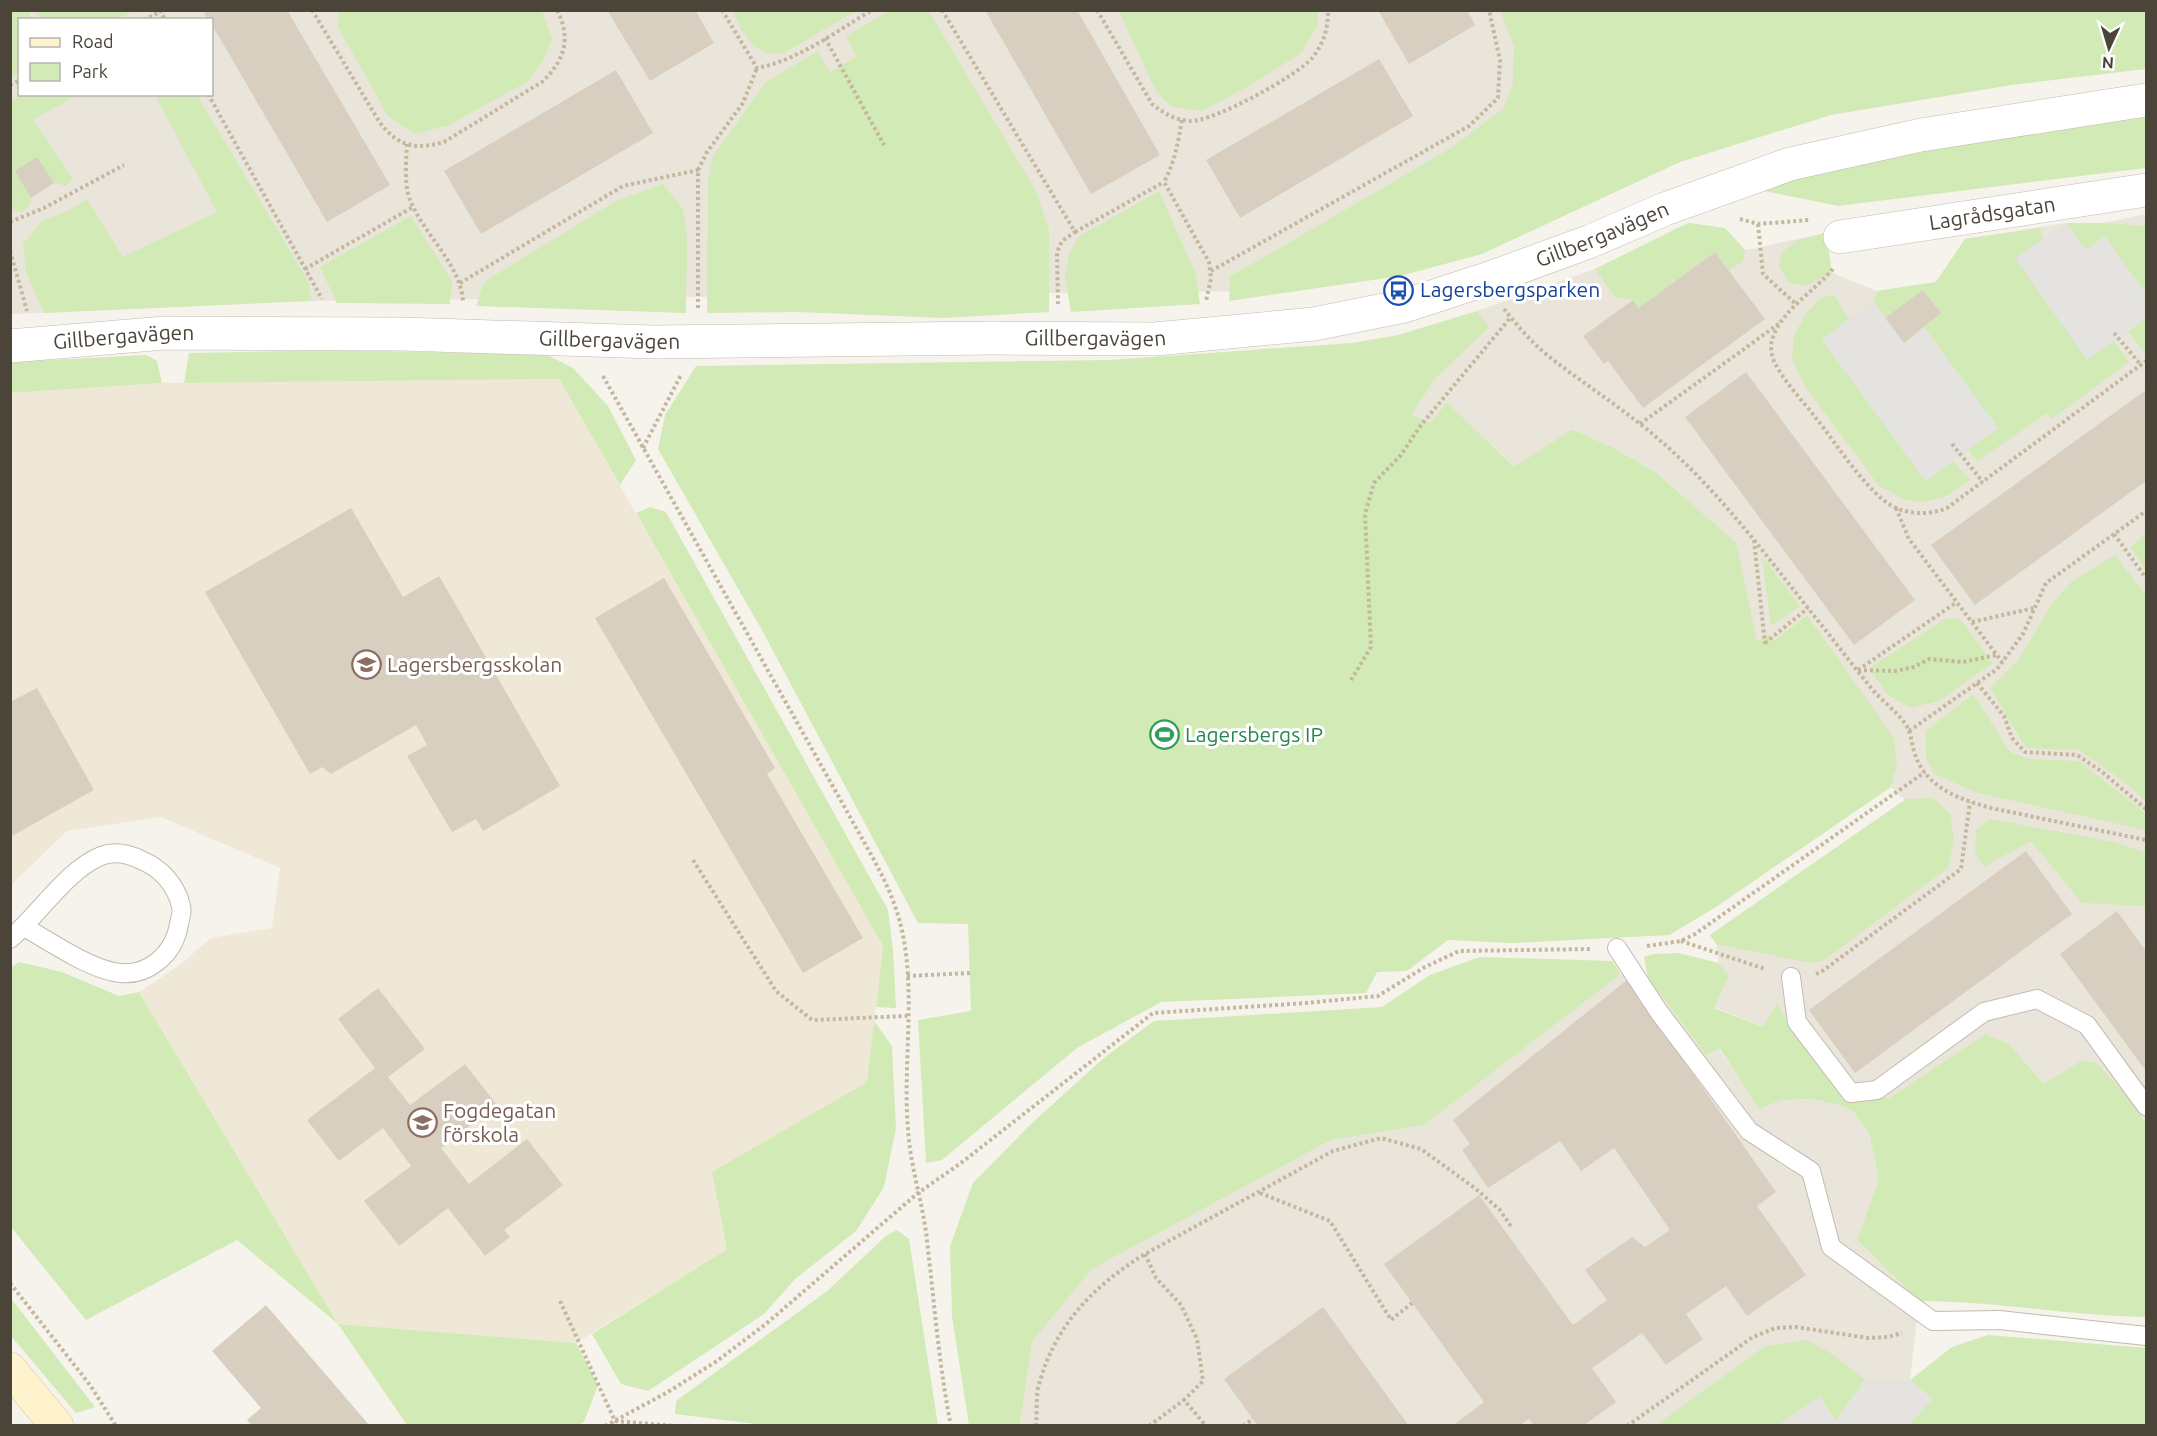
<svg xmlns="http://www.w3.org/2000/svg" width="2157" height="1436" font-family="Ubuntu,sans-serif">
<rect width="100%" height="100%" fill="#f6f3ec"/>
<path fill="#eae5da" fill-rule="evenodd" d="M10,11H1532L1473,246L1269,291L305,301L11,314ZM20,20H212V94H20Z
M2146,214V1123L2127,1096L2097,1063L2082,1060L2044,1084L2008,1043L1985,1034L1891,1097L1856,1101L1788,1023L1777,1004L1763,1027L1714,1007L1729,975L1719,963L1716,944L1710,935L1905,800L1891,787L1897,766L1763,791L1736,542L1655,472L1614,448L1572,429L1514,467L1447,402L1430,423L1411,413L1434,380L1488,327L1477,311L1595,269L1688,223L1725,228L1745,250L1826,233L1832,273L1877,291L1936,282L1965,239L2066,223H2104Z
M1621,974L1648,978L1706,1055L1719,1049L1759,1108L1781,1100L1812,1099L1842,1106L1854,1112L1869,1133L1879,1178L1857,1240L1919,1301L1910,1380L1933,1399L1908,1426H1020L1032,1342L1092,1269L1331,1140L1424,1125Z"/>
<path fill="#efe8d6" d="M559,379L883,946L867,1082L713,1172L727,1249L576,1343L338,1324L139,992L177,967L211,938L272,928L280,868L161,817L67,831L11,885V393L162,383Z"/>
<path fill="#d2eab5" d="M11,10L30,11V19L20,20L19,73L12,77Z
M36,11V10L134,11L118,19H36L38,18Z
M339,11H542L552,39L545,57L527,82L449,125L415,134L388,116L338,27Z
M732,11H731H856L782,54C752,56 744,33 732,11Z
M889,11H929L1036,191L1049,230V312L943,318L798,312L707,313L708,180L713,156L766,82L818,51L830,72L856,57L846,36Z
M1119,11H1318V25L1301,53L1254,83L1202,111L1172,107L1156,91Z
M1500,11H2146V69L2012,85L1831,115L1680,162L1482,254L1400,276L1229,301L1230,276L1261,259L1451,148L1504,108L1513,82L1514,47Z
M23,95H77L33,120L73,179L65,186L15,171L31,198V204L22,212L11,210L10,102Z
M155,95H197L308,281L312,301L44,313L26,271L23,244L42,221L67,211L87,199L123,257L217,212Z
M2146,117V168L1838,206L1759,190L1786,177L1886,156Z
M663,184L683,209L687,238L686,313L476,306L484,282L616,201Z
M1159,191L1196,275L1200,304L1071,312L1065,276L1069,254L1078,237Z
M411,216L452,281L450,304L337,303L320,267Z
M1688,223L1725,228L1745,250L1743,261L1729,270L1715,252L1639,308L1633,300L1615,297L1595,269Z
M2066,223H2104L2146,226V294L2105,237L2086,250Z
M2040,228L2043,239L2016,259L2087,359L2114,341L2129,362L2052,419L2047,413L1978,461L1968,450L1998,428L1924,327L1941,313L1923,290L1885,318L1874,301L1877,291L1936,282L1965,239Z
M1826,233L1832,273L1805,286L1788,282L1779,266L1782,252L1798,240Z
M1834,295L1849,319L1822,340L1926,481L1953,461L1970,480L1946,496L1921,503L1903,499L1879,486L1806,388L1792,359L1794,335L1807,312L1821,298Z
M1477,311L1489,327L1434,380L1412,414L1430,423L1447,402L1514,467L1572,429L1614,448L1655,472L1736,542L1757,642L1769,634L1774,641L1807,615L1894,738L1897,766L1891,787L1716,907L1669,935L1512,943L1448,940L1407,971L1377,972L1366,993L1161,1002L1077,1048L942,1160L926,1163L918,1020L971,1011L968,924L918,923L763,632L658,449L665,415L696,366L1110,360L1352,343L1398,335Z
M2146,318V350L2144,352L2128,331Z
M338,350L547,355L573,368L608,406L636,460L620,485L559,379L184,383L189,353Z
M146,355L157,361L162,383L11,393V362Z
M650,507L666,512L888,910L893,950L896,1008L876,1007L883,946L636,513Z
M2146,533V570L2130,548Z
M2115,555L2146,595V802L2131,787L2079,750L2026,748L1990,688L2018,660L2051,605L2071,582Z
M1762,556L1800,606L1771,626Z
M1959,618L1993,663L1941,700L1911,708L1888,695L1869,668L1943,620Z
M1973,694L2010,752L2029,759L2079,761L2143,811L2146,816V830L1978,793L1934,774L1926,757V731Z
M1933,798L1950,814L1954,838L1948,868L1824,960L1811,963L1716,944L1710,935L1906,799Z
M1990,819L2113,842L2146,852V906L2082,903L2031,841L1984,867L1975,853L1976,830Z
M1678,953L1719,963L1729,975L1714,1008L1763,1027L1777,1003L1788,1023L1856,1101L1891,1097L1985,1034L2008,1043L2044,1084L2082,1060L2097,1063L2127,1096L2146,1123V1317C2070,1316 1995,1301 1919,1301L1857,1240L1879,1178L1869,1133L1854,1112L1842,1106L1812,1099L1781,1100L1759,1109L1720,1049L1706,1055L1648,978L1644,957L1653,954Z
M1480,957L1612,961L1621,974L1424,1125L1331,1140L1092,1269L1032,1342L1020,1425H969L952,1316L950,1246L973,1183L1033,1122L1105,1057L1154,1021L1382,1007L1430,975Z
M19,962L62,972L119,996L139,992L338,1324L576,1343L598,1385L584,1422L576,1426L407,1425L338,1324L237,1240L86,1320L11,1227L10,968Z
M874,1021L892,1046L896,1128L884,1187L856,1231L795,1279L764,1314L648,1391L621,1384L592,1334L727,1249L712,1172L867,1082Z
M897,1230L909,1239L938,1425H765L675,1414L676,1401L826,1292L886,1236Z
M10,1297L95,1407L76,1413L11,1336Z
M1988,1335L2146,1348V1425L1908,1426L1932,1399L1910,1380L1952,1347Z
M1808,1340L1832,1354L1865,1380L1835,1422L1820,1397L1779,1425L1655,1426L1765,1346Z"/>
<path fill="#e5e3e0" d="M2066,223L2086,250L2105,236L2146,294V318L2087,360L2015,258Z
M1874,301L1904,343L1924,327L1998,428L1925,481L1822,339Z
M1865,1380H1910L1933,1399L1908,1425H1779L1820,1396L1835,1421Z"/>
<path fill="#d8cfc1" d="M203,10H287L390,185L327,222L212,25V20H208Z
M607,10H695L714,43L650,81Z
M985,10H1077L1160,155L1091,194Z
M1378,10H1467L1475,25L1409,64Z
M1379,59L1413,116L1240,218L1206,160Z
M616,70L653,133L481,234L444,171Z
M37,157L54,183L31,198L15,171Z
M1715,252L1765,319L1643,408L1608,361L1604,364L1583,336L1633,300L1639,308Z
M1923,290L1941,313L1904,343L1885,318Z
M1746,372L1915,600L1854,645L1685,417Z
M2146,390V481L1975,605L1931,545Z
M351,508L403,597L439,576L560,786L483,831L476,819L452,832L407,756L427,745L416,725L331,774L322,767L310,774L205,592Z
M664,578L775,768L767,774L863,938L803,973L595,618Z
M37,688L94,790L10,837V702Z
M2026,851L2072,914L1855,1073L1809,1010Z
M2117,911L2146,951V1071L2060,954Z
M1627,980L1776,1192L1757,1206L1806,1275L1747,1316L1726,1286L1686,1314L1703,1339L1666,1365L1642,1333L1592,1368L1616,1402L1583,1426H1534L1529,1419L1519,1426H1452L1484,1402L1384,1264L1479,1195L1573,1325L1607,1300L1585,1270L1632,1237L1645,1247L1670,1230L1614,1148L1581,1171L1560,1141L1488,1188L1462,1150L1470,1144L1453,1120Z
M378,988L425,1049L388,1077L410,1105L465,1064L497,1105L441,1148L469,1184L527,1139L563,1185L504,1230L510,1237L485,1256L448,1208L399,1246L364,1201L411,1166L383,1128L339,1161L307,1120L375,1068L338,1019Z
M266,1305L370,1426H252L247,1420L261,1408L212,1351Z
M1323,1307L1409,1426H1258L1224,1379Z"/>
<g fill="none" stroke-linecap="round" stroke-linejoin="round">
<defs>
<path id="service" d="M10,939C39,914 68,869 101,856C114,851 129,854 141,860C161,868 176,885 181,906C183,912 180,918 179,924C174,955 146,979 114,972C85,966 51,942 24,927
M1617,948L1659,1012L1749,1131L1811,1171L1831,1247L1933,1321L1999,1320L2146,1336
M1791,977L1797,1022L1851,1093L1877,1090L1984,1012L2037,999L2087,1025L2146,1106"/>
<g id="minor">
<path id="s1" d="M1840,237L2146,190"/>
<path id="s2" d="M10,346L165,333L402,334L654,342L992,338L1155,339L1314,324L1404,306L1490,278L1591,241L1665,209L1790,164L1921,135L2146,100"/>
</g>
<path id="secondary" d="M10,1369L57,1426"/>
</defs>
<use href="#service" stroke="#c2bbae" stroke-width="20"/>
<use href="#minor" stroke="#c2bbae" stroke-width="34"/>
<use href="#secondary" stroke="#d6c79b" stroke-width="34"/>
<path stroke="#c4b79f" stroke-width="4" stroke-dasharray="3 3" stroke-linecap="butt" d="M160,10L165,20
M312,10L380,123C399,147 415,150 444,142L542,82C564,61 572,39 557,10
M722,10L757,68C799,60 835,32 872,10
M942,10L1075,232L1062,241L1057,252L1058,304
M1097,10L1152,104C1164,113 1174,120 1190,121C1213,122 1297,76 1312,58C1324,43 1328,29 1328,10
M144,20L161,11
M825,38L884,145
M10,85L20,80
M208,94L322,299
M1182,120C1178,142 1175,162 1164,182L1209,262L1211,279L1206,301
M407,144C406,162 404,183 410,200C423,234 462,265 463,303
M1740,219L1758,224L1809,220
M10,222L44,208L124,165
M1758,224L1763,274L1797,305
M1075,232L1164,182
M10,251L27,311
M305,269L413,207
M1833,269C1815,291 1774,315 1771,346C1771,350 1772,356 1773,359C1783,381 1802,400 1816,418C1836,443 1867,493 1894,507C1911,515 1930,515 1947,508L2146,361
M1211,271L1469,126L1498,98L1500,60L1489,10
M460,283L623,186L698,170
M698,308V170L707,152L743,103L757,68
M1504,309C1517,325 1531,342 1547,355C1585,385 1627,411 1663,443C1718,491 1762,550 1807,607C1829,634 1850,662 1872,689C1882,701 1895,710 1904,722C1911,731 1911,741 1914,751C1924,787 1958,799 1991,808L2146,840
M2114,333L2141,365
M603,376L873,858C882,875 891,893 897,912C919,981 902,1058 908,1129C910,1164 921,1197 926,1232C934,1297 938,1361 951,1426
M1640,424L1780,323
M1952,444L1983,482
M643,448L681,375
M1896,508L1909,539L2002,662
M2114,534L2146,578
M1754,540L1765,644
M1972,622L2034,608
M1765,643L1808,608
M1858,670L1895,671L1914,667L1929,659L1963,662L1996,655
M1858,670L1957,602
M1351,680L1371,647L1365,514L1374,483L1401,455L1421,425L1511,317
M1977,683L2004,716L2012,738L2025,752L2077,755L2101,771L2146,809
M1909,731L1997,669L2023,634L2046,583L2146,511
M693,860L776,991L812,1020L907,1016
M1681,941L1765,969
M1647,946L1681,941L1695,934L1925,772
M1816,974L1821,972L1961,869L1970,802
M907,976L970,973
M1260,1193L1330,1221L1391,1320L1412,1303
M1145,1254L1156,1278L1181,1305L1197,1339L1203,1381L1184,1400L1206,1426
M10,1283L90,1385L116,1426
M560,1301L615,1421L675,1426
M605,1426L668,1392L717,1361L767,1323L918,1193L961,1163L1153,1013L1306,1003L1378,996L1425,967L1459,951L1592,949
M1036,1426C1037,1414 1036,1400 1038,1388C1054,1326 1092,1287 1145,1254L1333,1151L1381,1138L1421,1149L1476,1189L1500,1210L1512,1228
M1149,1426L1184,1400
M1243,1426L1253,1419
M1627,1426L1753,1337L1775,1328L1796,1327L1868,1338L1888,1337L1902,1333"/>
<use href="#service" stroke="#fff" stroke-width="18"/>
<use href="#minor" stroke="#fff" stroke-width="33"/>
<use href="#secondary" stroke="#fff3cd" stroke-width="33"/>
</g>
<defs>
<symbol id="bus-ring" viewBox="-11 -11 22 22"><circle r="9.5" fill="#fff" stroke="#1a4fb4" stroke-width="1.5"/><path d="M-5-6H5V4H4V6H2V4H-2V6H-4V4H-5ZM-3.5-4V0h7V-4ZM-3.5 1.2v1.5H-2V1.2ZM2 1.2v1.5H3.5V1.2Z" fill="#1a4fb4"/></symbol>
<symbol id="school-ring" viewBox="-11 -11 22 22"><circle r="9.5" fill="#fff" stroke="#8d6e63" stroke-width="1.5"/><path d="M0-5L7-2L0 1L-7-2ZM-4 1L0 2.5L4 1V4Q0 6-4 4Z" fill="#8d6e63"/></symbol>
<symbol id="stadium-ring" viewBox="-11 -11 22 22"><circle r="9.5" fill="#fff" stroke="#2e9e5b" stroke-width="1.5"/><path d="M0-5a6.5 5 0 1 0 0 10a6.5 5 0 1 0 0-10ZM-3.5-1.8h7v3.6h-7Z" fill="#2e9e5b"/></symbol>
</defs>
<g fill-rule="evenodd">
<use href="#bus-ring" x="1382" y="274" width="33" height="33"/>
<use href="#school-ring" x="350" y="648" width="33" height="33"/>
<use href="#stadium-ring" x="1148" y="718" width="33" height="33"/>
<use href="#school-ring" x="406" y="1106" width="33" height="33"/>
</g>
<g text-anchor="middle" stroke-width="6" stroke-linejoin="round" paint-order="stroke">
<g font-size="21" fill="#4b4439" stroke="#fff">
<text dy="7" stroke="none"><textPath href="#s1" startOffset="154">Lagrådsgatan</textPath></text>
<text dy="7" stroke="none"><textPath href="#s2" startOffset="1608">Gillbergavägen</textPath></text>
<text dy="7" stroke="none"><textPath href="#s2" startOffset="1086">Gillbergavägen</textPath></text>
<text dy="7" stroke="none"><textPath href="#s2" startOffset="114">Gillbergavägen</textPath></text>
<text dy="7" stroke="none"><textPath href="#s2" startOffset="600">Gillbergavägen</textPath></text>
</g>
<g font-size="21" fill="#164399" stroke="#fff" text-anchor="start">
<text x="1420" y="297">Lagersbergsparken</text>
</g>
<g font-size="21" fill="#785e54" stroke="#fff" text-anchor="start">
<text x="387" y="672">Lagersbergsskolan</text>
<text x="443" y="1118">Fogdegatan<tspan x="443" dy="24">förskola</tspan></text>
</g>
<g font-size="21" fill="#27864d" stroke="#fff" text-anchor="start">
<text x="1185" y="742">Lagersbergs IP</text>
</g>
</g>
<rect width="2157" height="1436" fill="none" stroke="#4b4439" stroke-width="24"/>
<rect x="18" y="18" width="195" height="78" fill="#ffffff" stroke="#b7b4b0" stroke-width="1.5"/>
<rect x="30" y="38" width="30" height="9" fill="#fff3cd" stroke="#b7b4b0" stroke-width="1.5"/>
<text x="72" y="48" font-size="18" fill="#4b4439">Road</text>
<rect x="30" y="63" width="30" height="18" fill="#d2eab5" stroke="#b7b4b0" stroke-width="1.5"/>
<text x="72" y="78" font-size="18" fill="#4b4439">Park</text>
<g transform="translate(2109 48) rotate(184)" stroke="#ffffff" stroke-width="4.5" paint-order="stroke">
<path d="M0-4.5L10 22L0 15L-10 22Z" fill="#4b4439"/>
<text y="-9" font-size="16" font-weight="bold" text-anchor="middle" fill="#4b4439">N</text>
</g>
</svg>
